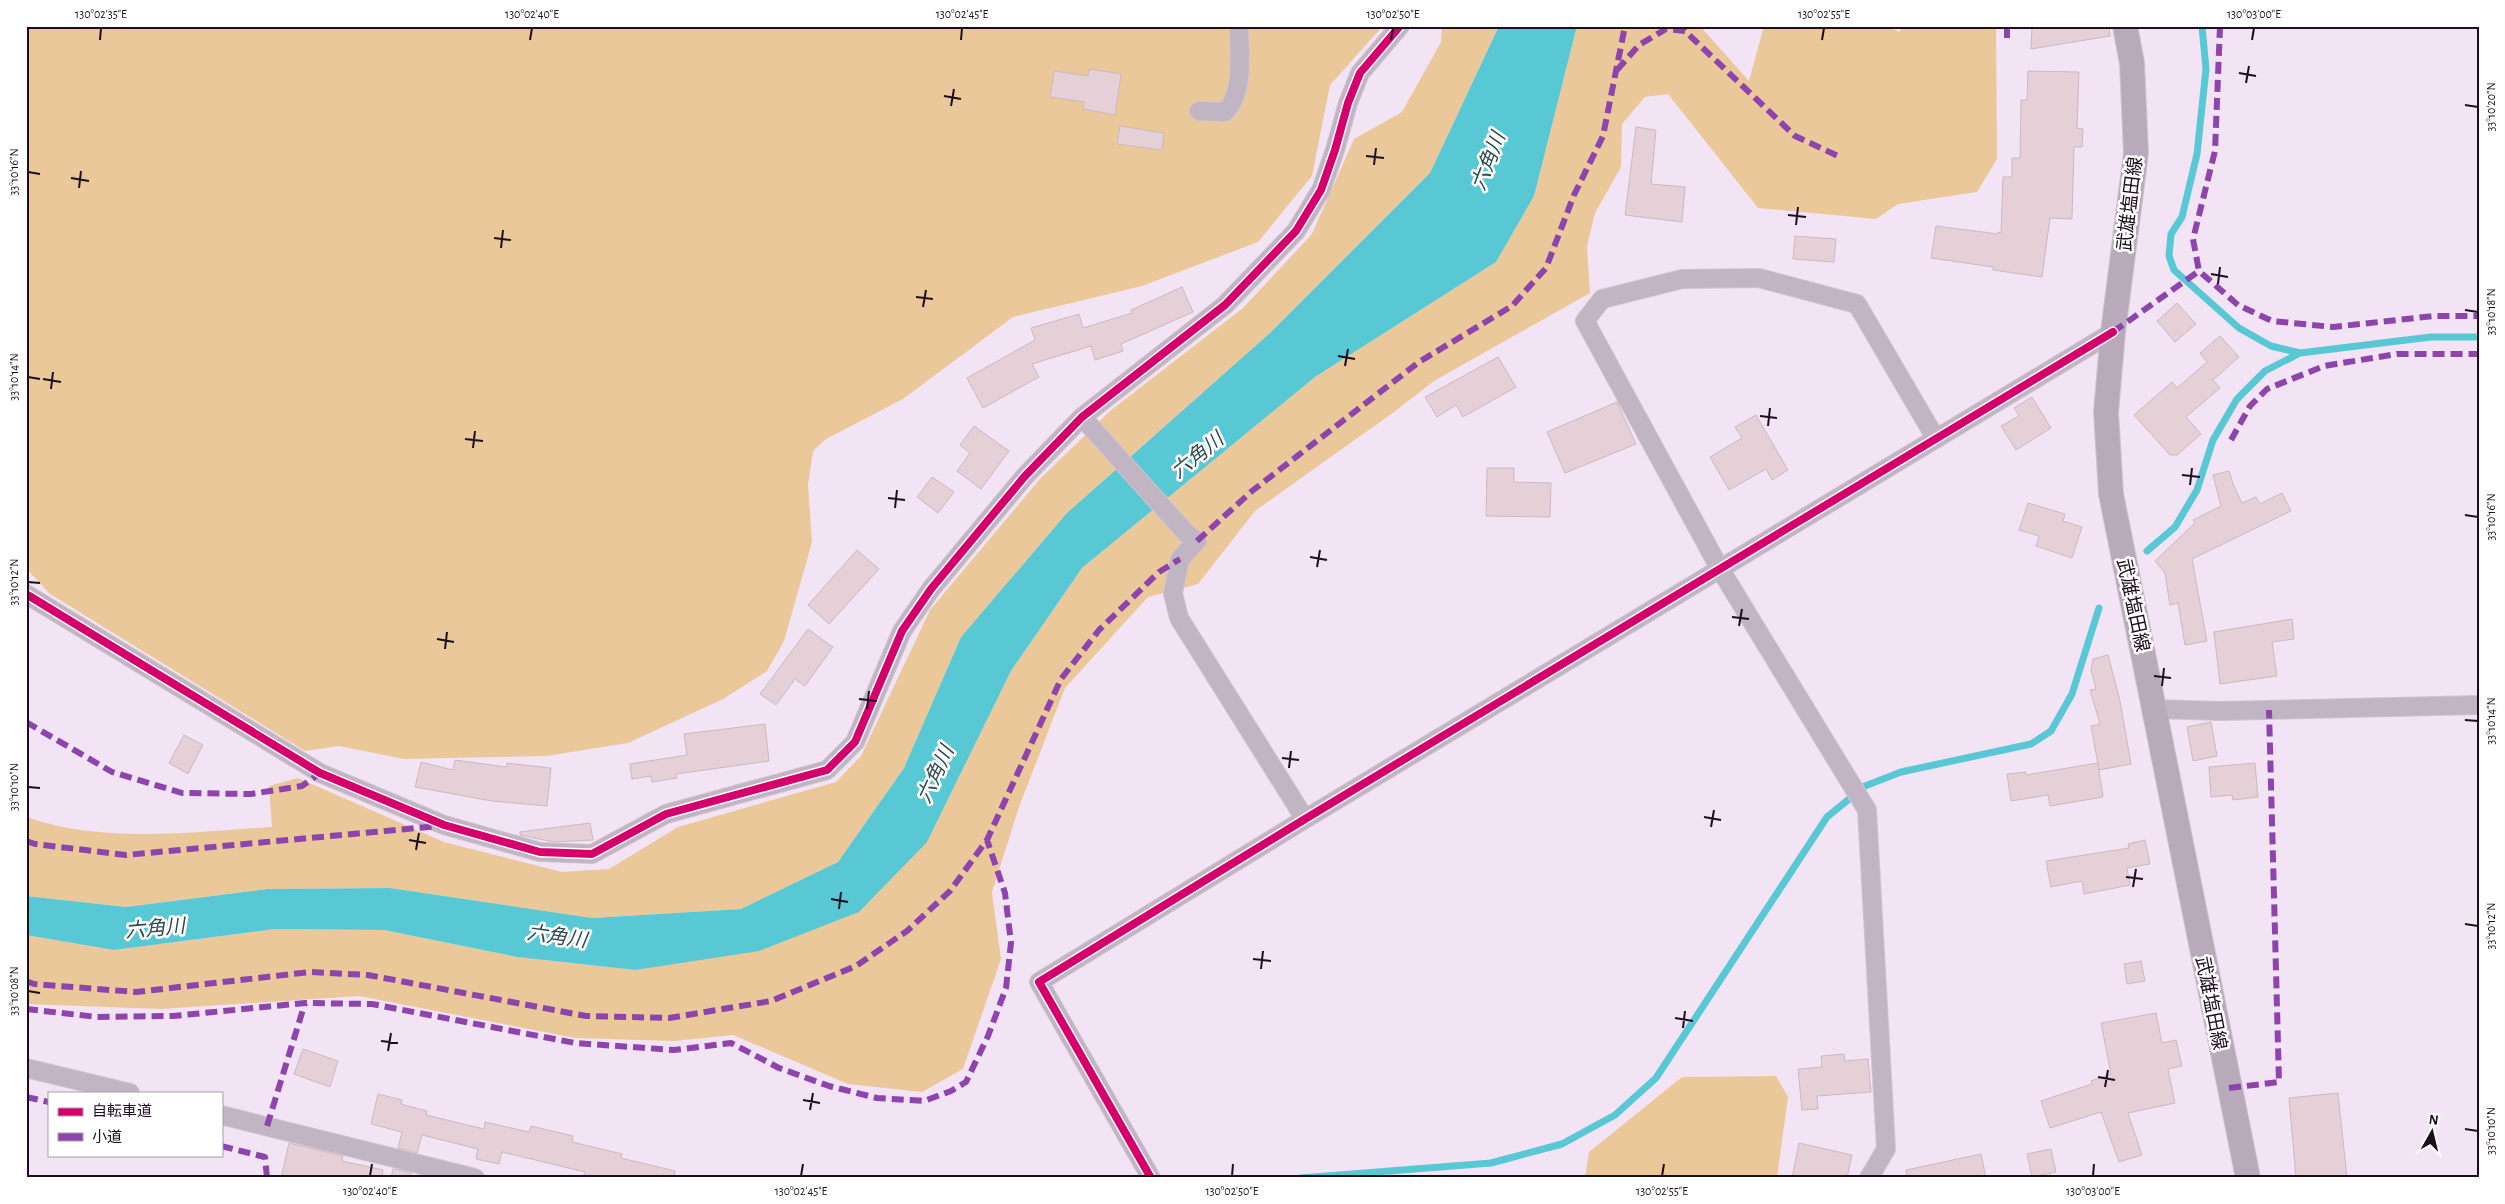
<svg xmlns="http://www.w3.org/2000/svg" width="2505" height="1204" font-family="'Alegreya Sans','Noto Sans JP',sans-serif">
<rect width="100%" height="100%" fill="#f3e4f5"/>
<path fill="#ebc89a" d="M26,26H1381L1382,27L1330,85L1312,176L1258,242L1142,286L1013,317L903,399L826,439L813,451L808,485L812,542L784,641L767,671L723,699L628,743L546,756L404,759L339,746L305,751L50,594L26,568Z
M1442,26H1499L1430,173L1270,333L1067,513L961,637L904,768L838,862L741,909L592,918L390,888L267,889L126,907L26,896V817C105,844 190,832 272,827L269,786L298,778L444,842L562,872L609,869L678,827L836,782L861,756L930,610L1040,479L1110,411L1243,308L1312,234L1354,139L1402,112L1441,42Z
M1577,26H1700L1749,81L1764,26H1888L1899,32L1904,26H1996L1997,159L1977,192L1898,204L1876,219L1758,208L1668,94L1645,97L1622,124L1621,167L1595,213L1587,246L1590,293L1434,381L1394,412L1255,511L1198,584L1148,597L1065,688L1019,807L992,892L1001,959L963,1069L922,1092L848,1084L733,1035L675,1041L575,1038L359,996L161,1009L26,1004V935L114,950L275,929L384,930L517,957L635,970L927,842L1011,671L1082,568L1315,377L1496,262L1534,196Z
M1776,1076L1788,1097L1777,1178H1585L1589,1152L1682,1077Z"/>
<path fill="#58c8d5" d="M1499,26H1577L1534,196L1496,262L1315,377L1082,568L1011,671L927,842L859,912L759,951L635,970L517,957L384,930L275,929L114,950L26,935V896L126,907L267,889L390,888L592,918L741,909L838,862L904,768L961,637L1067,513L1270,333L1430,173Z"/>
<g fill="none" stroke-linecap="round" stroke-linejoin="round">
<path stroke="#58c8d5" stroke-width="7" d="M2202,26L2206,69L2197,154L2182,217L2171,234L2169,256L2174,270L2239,328L2271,346L2300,353
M2147,551L2175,527L2197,490L2213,440L2237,399L2265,371L2300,353L2431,337H2479
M1301,1178L1491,1163L1562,1144L1615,1115L1656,1078L1827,817L1865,786L1901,772L2031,744L2051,731L2072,694L2099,608"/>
</g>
<path fill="#e5d0d7" stroke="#ccb8c0" d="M2032,26H2109L2110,36L2031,49Z
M1089,69L1121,74L1115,115L1083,109L1084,102L1050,97L1054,71L1088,76Z
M2028,71L2079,72L2077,128L2083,129L2082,147H2074L2072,219L2050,218L2042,277L1993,270V267L1931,258L1936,226L1998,234V232L2001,233L2003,177H2012V158H2020L2021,100H2027Z
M1120,126L1164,133L1162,150L1117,144Z
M1636,127L1656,130L1651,184L1685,187L1682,222L1625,215Z
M1795,236L1836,239L1834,262L1793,259Z
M1182,287L1193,312L1121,344L1123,351L1095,360L1091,346L1032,364L1039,377L983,408L967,378L1035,340L1031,328L1079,314L1083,328L1132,313L1131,310Z
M2177,303L2196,324L2175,342L2157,321Z
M2220,336L2239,357L2213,380L2220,388L2186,417L2201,434L2177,455H2170L2134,415L2172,382L2177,388L2207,362L2200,353Z
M1498,357L1516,387L1463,417L1456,405L1437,417L1425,397Z
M2032,397L2051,428L2016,450L2001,426L2019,416L2014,408Z
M1617,402L1636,444L1565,473L1547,432Z
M1756,415L1788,470L1772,480L1766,469L1729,490L1710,457L1742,438L1735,427Z
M974,426L1009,451L981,489L957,471L970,453L960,445Z
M1487,468H1514V482L1551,483L1550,517L1486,516Z
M2229,471L2233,484L2242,503L2256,497L2260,504L2282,493L2291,511L2192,559L2207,641L2185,645L2178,603L2170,605L2165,573L2155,561L2195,523L2193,520L2221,506L2213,475Z
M932,477L954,492L938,513L917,497Z
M2028,503L2065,514L2063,521L2082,527L2072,558L2036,546L2039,536L2019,530Z
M857,550L879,569L829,624L808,605Z
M2292,619L2294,639L2272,642L2277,676L2220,684L2214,632Z
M808,629L833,647L805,686L795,679L776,705L760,694Z
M2108,655L2120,701L2131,764L2099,770L2091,726L2100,724L2090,690L2096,689L2091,670L2093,659Z
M2211,722L2217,756L2193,761L2187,727Z
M765,724L769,761L676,774L677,778L652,782L651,776L632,779L630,764L687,755L684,734Z
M184,735L203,745L188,774L169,763Z
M455,760L506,767L507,763L551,768L547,806L492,801L415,787L421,762L453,770Z
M2098,763L2103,797L2050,806L2048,795L2011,801L2007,774L2026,772V775Z
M2255,763L2258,797L2233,800L2232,795L2211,797L2209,767Z
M590,823L593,840L554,842L520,835V832Z
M2145,840L2150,864L2127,868L2130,885L2084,894L2082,881L2051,887L2046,861L2129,848L2128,844Z
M2141,961L2145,981L2127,984L2124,964Z
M2156,1013L2162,1043L2176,1040L2182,1066L2168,1069L2175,1103L2128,1113L2142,1155L2119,1162L2101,1112L2050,1128L2041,1101L2092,1084L2091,1081L2111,1074L2101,1023Z
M303,1049L338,1061L330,1087L294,1074Z
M1844,1054L1845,1061L1868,1059L1871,1092L1817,1096L1818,1109L1802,1110L1798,1069L1822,1067L1821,1056Z
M2338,1093L2347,1178H2296L2289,1098Z
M378,1094L402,1100L401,1104L427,1111L426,1115L484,1129L485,1122L529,1132L531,1126L573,1136L572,1142L622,1154L621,1158L675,1171L674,1178H583L585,1172L502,1152L499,1164L476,1159L478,1149L422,1135L417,1153L398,1148L402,1132L371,1124Z
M289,1143L343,1156L342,1161L383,1170L382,1178H281Z
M1799,1143L1852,1155L1847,1178H1792Z
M2051,1149L2056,1172L2032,1177L2027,1154Z
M1981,1154L1986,1178H1907L1906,1170Z
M393,1169L412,1173L411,1178H391Z"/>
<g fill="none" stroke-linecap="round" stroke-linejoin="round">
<defs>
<path id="street" d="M1199,111L1225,112C1245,92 1239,54 1239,26
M1082,417L1186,533L1197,541L1180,559L1173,593L1179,618L1305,819
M26,594L320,773L444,825L540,852L592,854L666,814L827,770L855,742L902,631L931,589L1025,476L1082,417L1225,305L1296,231L1321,190L1335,150L1348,103L1360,73L1400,26
M2155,709L2220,711L2479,705
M26,1068L130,1093
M221,1115L475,1178
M1151,1178L1039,982L1305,819L2113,332
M1869,1178L1886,1149L1867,810L1720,569L1585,321L1602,299L1682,279L1759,278L1857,304L1936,439"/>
<path id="secondary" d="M2125,26L2132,63L2136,153L2113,332L2106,412L2111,494L2248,1178"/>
</defs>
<use href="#street" stroke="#d0c3d1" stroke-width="20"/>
<use href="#secondary" stroke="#d0c3d1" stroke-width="26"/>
<use href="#street" stroke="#c1b4c3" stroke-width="18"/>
<use href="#secondary" stroke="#b9aabb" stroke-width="24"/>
<path stroke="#8e44ad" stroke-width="6" stroke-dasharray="12 6" stroke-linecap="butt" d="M2007,26V42
M2220,26L2215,151L2193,239L2199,271L2238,305L2272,321L2333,327L2434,316H2479
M1617,70L1639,45L1666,29L1685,31L1795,136L1838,156
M2113,332L2199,271
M2231,440L2250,406L2267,389L2324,366L2397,354H2479
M1197,541L1252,491L1419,362L1512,306L1546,268L1574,195L1603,136L1625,26
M26,722L112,772L182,793L251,794L302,786L320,773
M26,841L35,844L126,855L439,826
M26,981L34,984L136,992L310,972L368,975L586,1016L669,1018L771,1001L856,966L907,931L950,891L987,840L1061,679L1099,630L1159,572L1180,559
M26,1009L97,1017L173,1016L305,1003L372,1004L575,1043L674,1050L731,1043L779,1068L829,1086L877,1098L924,1101L951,1091L966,1082L988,1036L1006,988L1011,943L1005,893L987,840
M2229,1088L2279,1082L2269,710
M26,1097L49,1102
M267,1126L305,1003
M221,1146L265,1157L267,1178"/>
<defs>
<path id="cycleway" d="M26,594L320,773L444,825L540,852L592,854L666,814L827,770L855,742L902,631L931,589L1025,476L1082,417L1225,305L1296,231L1321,190L1335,150L1348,103L1360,73L1400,26
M1151,1178L1039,982L1305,819L2113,332"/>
</defs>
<use href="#cycleway" stroke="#fff" stroke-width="11"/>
<use href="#cycleway" stroke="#d6006c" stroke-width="8"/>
</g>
<path fill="none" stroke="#1d0d1f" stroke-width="2" d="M100,40L101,28M530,40L532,28M961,40L962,28M1391,40L1393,28M1822,40L1824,28M2252,40L2254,28M2239,73L2256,76M2246,83L2249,66M944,96L961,99M2465,105L2478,107M951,106L954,89M1366,156L1384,158M1374,165L1376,148M28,172L40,174M71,178L89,181M79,188L81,171M1788,215L1806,217M1796,225L1798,207M494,238L511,240M501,248L503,230M2211,274L2228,277M2218,284L2220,267M916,297L933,299M923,307L926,290M2465,310L2478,312M1338,356L1355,359M1345,366L1348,349M28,377L40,379M43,379L61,382M51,389L53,372M1760,416L1777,418M1768,426L1770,408M465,439L483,441M473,448L475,431M2182,475L2200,477M2190,485L2192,468M888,498L905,500M895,508L897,490M2465,515L2478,517M1310,557L1327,560M1317,567L1320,550M28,582L40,583M1732,617L1749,619M1739,626L1742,609M437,639L454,642M445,649L447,632M2154,676L2171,678M2162,686L2164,668M859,699L877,701M867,709L869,691M2465,720L2478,721M1282,758L1299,760M1289,768L1291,751M28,787L40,788M1704,817L1721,820M1711,827L1714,810M409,840L426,843M416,850L419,833M2126,877L2143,879M2133,887L2136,869M831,899L848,902M839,909L841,892M2465,924L2478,926M1253,959L1271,961M1261,969L1263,951M28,991L40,993M1675,1018L1693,1021M1683,1028L1685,1011M381,1041L398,1043M388,1051L391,1033M2098,1077L2115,1080M2105,1087L2108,1070M803,1100L820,1103M810,1110L813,1093M2465,1129L2478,1131M370,1176L372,1164M801,1176L803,1164M1232,1176L1233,1164M1662,1176L1664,1164M2093,1176L2094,1164"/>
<g text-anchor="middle" stroke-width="5" stroke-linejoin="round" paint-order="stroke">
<g font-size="19" fill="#1d0d1f" stroke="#fff">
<text transform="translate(2129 204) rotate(-83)" y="7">武雄塩田線</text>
<text transform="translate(2134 605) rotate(78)" y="7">武雄塩田線</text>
<text transform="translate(2212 1003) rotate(79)" y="7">武雄塩田線</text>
</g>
<g font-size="20" font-style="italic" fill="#2e4c4e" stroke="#fff">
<text transform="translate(1488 161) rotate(-69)" y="7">六角川</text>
<text transform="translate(1197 455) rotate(-39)" y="7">六角川</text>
<text transform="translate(935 774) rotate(-65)" y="7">六角川</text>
<text transform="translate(155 928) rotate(-5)" y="7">六角川</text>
<text transform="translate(557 936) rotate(8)" y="7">六角川</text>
</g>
</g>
<rect width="2505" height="1204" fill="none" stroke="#ffffff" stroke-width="55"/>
<rect x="48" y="1092" width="175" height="65" fill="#ffffff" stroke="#a59ea5"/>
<rect x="58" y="1108" width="25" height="8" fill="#d6006c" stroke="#a59ea5"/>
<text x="92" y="1116" font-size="15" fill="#1d0d1f">自転車道</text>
<rect x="58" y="1133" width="25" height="8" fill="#8e44ad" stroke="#a59ea5"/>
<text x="92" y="1142" font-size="15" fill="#1d0d1f">小道</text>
<g transform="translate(2432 1132) rotate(8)" stroke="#ffffff" stroke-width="4" paint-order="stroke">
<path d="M0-4L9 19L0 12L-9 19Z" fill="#1d0d1f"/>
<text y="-8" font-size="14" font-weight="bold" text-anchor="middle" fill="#1d0d1f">N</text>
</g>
<rect x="28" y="28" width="2450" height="1148" fill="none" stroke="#1d0d1f" stroke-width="2"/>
<g font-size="12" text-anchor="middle" fill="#1d0d1f">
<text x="101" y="18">130°02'35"E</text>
<text x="532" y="18">130°02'40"E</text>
<text x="962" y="18">130°02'45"E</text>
<text x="1393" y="18">130°02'50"E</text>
<text x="1824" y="18">130°02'55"E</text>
<text x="2254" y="18">130°03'00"E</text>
<text transform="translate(2491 107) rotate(-90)" y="4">33°10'20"N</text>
<text transform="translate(14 172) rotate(-90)" y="4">33°10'16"N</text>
<text transform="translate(2491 312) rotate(-90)" y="4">33°10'18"N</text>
<text transform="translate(14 377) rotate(-90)" y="4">33°10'14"N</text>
<text transform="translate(2491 517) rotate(-90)" y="4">33°10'16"N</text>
<text transform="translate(14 582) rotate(-90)" y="4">33°10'12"N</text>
<text transform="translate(2491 721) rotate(-90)" y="4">33°10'14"N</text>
<text transform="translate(14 787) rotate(-90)" y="4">33°10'10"N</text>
<text transform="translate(2491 926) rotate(-90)" y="4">33°10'12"N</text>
<text transform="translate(14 991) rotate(-90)" y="4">33°10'08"N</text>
<text transform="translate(2491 1131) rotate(-90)" y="4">33°10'10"N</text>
<text x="370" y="1195">130°02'40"E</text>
<text x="801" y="1195">130°02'45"E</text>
<text x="1232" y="1195">130°02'50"E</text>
<text x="1662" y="1195">130°02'55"E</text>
<text x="2093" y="1195">130°03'00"E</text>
</g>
</svg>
